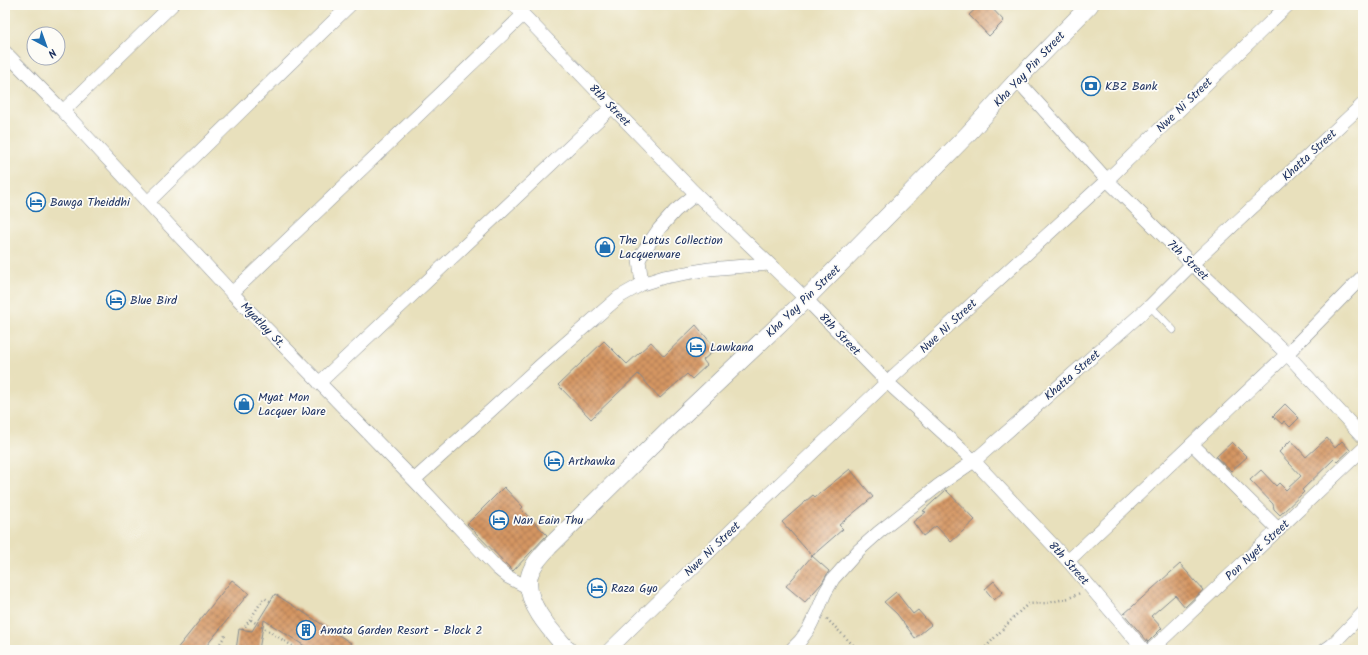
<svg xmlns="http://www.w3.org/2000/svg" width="1368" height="655" font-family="Kalam,sans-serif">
<defs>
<pattern id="building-cross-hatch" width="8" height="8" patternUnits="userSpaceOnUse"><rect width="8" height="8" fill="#d49562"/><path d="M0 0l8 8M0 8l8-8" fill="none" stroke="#ab7a54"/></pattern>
</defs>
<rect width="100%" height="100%" fill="#fdfcf7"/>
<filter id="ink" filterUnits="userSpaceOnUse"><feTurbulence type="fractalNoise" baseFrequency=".025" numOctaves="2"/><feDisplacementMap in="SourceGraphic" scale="8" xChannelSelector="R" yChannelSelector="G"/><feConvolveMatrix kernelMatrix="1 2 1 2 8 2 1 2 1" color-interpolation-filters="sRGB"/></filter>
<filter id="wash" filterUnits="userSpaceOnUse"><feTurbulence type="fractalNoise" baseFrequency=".012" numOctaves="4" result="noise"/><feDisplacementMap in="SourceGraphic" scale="16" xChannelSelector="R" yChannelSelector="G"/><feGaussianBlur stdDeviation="0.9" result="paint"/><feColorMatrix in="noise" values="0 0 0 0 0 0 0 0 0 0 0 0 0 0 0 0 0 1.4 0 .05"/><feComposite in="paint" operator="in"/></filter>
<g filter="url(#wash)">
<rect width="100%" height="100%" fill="#e8e0bc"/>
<g id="blocks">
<path fill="url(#building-cross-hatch)" d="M980,5H989L1004,21L989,36L969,15Z
M696,325L716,349L703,360L707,365L692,379L687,374L660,398L638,374L591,419L558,385L604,341L627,364L651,342L664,356Z
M1285,404L1299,418L1290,427L1284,421L1282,424L1273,416Z
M1327,438L1335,448L1342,441L1350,450L1337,462L1334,459L1302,490L1304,492L1280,515L1274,509L1273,504L1250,480L1261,470L1276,486L1279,483L1286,490L1301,476L1279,452L1291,440L1306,457Z
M1232,442L1247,457L1231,471L1216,457Z
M850,469L873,497L839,525L843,529L812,556L782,522L813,495L815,497Z
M504,487L523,507L521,509L547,535L513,571L467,524Z
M946,490L975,520L951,542L936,526L923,536L913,522L926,512L923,511Z
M812,556L829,571L822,583L805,602L786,586Z
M1180,564L1203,590L1185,607L1175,595L1151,616L1162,628L1148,642L1124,614Z
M232,580L249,593L203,650H176Z
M994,581L1003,592L994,600L985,589Z
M896,592L913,614L918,610L931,625L915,638L897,614L884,602Z
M275,594L351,643L346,650H311L264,620L259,650H236L239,629L252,631Z"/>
</g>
</g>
<g filter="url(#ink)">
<use href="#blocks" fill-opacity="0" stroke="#82888d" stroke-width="1"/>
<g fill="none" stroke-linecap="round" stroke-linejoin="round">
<defs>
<path id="service" d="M1150,306L1173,330"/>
<path id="minor" d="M514,5L693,191L806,299L887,382L974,461L1068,561L1144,650
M5,52L63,111L232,293L414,480L497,568L508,577L529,588
M1017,80L1107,180L1192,264L1287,354L1363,437
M63,111L172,5
M148,202L350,5
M642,284L639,260L643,252L659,229L675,211L696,194
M232,293L523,15
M319,383L612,107
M1192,444L1279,530
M414,480L542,364L619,297L642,284L664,277L709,269L769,264
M1068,561L1287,354L1363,276
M609,650L746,516L887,382L1107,180L1288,5
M791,650L800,641L808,630L818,610L825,593L833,579L859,550L879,532L939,485L974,461L1150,306L1192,264L1363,104
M1151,650L1363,449
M1325,650L1332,645L1363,613"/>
<path id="tertiary" d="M568,650C552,632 525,604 529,578C531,566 541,556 549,547L677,421L806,299L967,135L1017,80L1090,5"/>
</defs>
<use href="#service" stroke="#82888d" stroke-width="8"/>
<use href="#minor" stroke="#82888d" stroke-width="14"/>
<use href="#tertiary" stroke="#82888d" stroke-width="18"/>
<path stroke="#82888d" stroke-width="2.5" stroke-dasharray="1 3" stroke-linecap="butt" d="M827,619L858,650
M251,620L299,650
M243,630L264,598L270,601
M347,649L348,650
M216,650L226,634
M983,650L1016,615L1028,604L1047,603L1069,598L1080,593"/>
<use href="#service" stroke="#fff" stroke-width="7"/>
<use href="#minor" stroke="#fff" stroke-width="13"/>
<use href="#tertiary" stroke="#fff" stroke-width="17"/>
</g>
</g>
<defs>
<symbol id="bank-ring" viewBox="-11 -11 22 22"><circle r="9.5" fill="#fdfcf7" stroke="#1f6fb2" stroke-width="1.5"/><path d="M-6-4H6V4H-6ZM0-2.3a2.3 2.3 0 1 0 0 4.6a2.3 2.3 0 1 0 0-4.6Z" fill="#1f6fb2"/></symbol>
<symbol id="hotel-ring" viewBox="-11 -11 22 22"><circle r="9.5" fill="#fdfcf7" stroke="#1f6fb2" stroke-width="1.5"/><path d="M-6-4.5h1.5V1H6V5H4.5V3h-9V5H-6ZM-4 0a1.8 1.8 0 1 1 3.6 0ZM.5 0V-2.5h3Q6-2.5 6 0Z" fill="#1f6fb2"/></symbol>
<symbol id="shop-ring" viewBox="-11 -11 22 22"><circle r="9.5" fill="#fdfcf7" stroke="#1f6fb2" stroke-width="1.5"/><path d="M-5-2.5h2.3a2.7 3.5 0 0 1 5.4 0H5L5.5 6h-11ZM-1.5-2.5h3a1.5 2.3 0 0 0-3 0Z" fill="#1f6fb2"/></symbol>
<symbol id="building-ring" viewBox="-11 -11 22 22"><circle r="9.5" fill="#fdfcf7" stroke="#1f6fb2" stroke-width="1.5"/><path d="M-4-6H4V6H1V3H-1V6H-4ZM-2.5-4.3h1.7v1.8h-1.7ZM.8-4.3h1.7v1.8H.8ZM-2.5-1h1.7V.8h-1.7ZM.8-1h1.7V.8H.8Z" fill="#1f6fb2"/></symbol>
</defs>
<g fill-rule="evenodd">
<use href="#bank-ring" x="1080" y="75" width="22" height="22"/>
<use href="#hotel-ring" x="25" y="191" width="22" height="22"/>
<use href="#shop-ring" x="594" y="236" width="22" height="22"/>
<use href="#hotel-ring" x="105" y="289" width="22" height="22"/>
<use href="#hotel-ring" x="685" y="336" width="22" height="22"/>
<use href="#shop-ring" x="233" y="393" width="22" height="22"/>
<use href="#hotel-ring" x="543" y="450" width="22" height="22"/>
<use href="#hotel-ring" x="488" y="509" width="22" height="22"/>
<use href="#hotel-ring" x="586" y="577" width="22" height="22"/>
<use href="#building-ring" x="295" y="619" width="22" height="22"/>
</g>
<g text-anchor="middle" stroke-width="3.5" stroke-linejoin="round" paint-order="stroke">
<g font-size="12" fill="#1b2f5e" stroke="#fdfcf7">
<text transform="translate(1029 69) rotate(-47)" y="4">Kha Yay Pin Street</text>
<text transform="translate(610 105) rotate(46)" y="4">8th Street</text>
<text transform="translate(1184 105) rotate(-44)" y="4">Nwe Ni Street</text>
<text transform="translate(1309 155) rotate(-43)" y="4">Khatta Street</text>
<text transform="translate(1188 260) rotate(44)" y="4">7th Street</text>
<text transform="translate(803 301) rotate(-44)" y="4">Kha Yay Pin Street</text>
<text transform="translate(263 325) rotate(46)" y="4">Myatlay St.</text>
<text transform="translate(948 326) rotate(-43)" y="4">Nwe Ni Street</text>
<text transform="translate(840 334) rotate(46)" y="4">8th Street</text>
<text transform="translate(1072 375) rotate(-41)" y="4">Khatta Street</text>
<text transform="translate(712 549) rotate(-44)" y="4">Nwe Ni Street</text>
<text transform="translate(1257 550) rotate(-43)" y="4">Pon Nyet Street</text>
<text transform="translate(1069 563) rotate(48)" y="4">8th Street</text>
</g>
<g font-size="12" fill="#1b2f5e" stroke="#fdfcf7" text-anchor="start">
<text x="1105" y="90">KBZ Bank</text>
<text x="50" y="206">Bawga Theiddhi</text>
<text x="619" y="244">The Lotus Collection<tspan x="619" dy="14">Lacquerware</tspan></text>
<text x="130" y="304">Blue Bird</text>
<text x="710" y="351">Lawkana</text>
<text x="258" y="401">Myat Mon<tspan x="258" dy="14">Lacquer Ware</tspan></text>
<text x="568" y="465">Arthawka</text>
<text x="513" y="524">Nan Eain Thu</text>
<text x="611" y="592">Raza Gyo</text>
<text x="320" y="634">Amata Garden Resort - Block 2</text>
</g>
</g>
<rect width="1368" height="655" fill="none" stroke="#fdfcf7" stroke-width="20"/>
<g transform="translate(46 46) rotate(139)"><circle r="19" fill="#fdfcf7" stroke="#a3aaba"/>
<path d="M0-3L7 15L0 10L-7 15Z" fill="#1f6fb2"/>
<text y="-6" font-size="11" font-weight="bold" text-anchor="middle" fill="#1b2f5e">N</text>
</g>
</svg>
